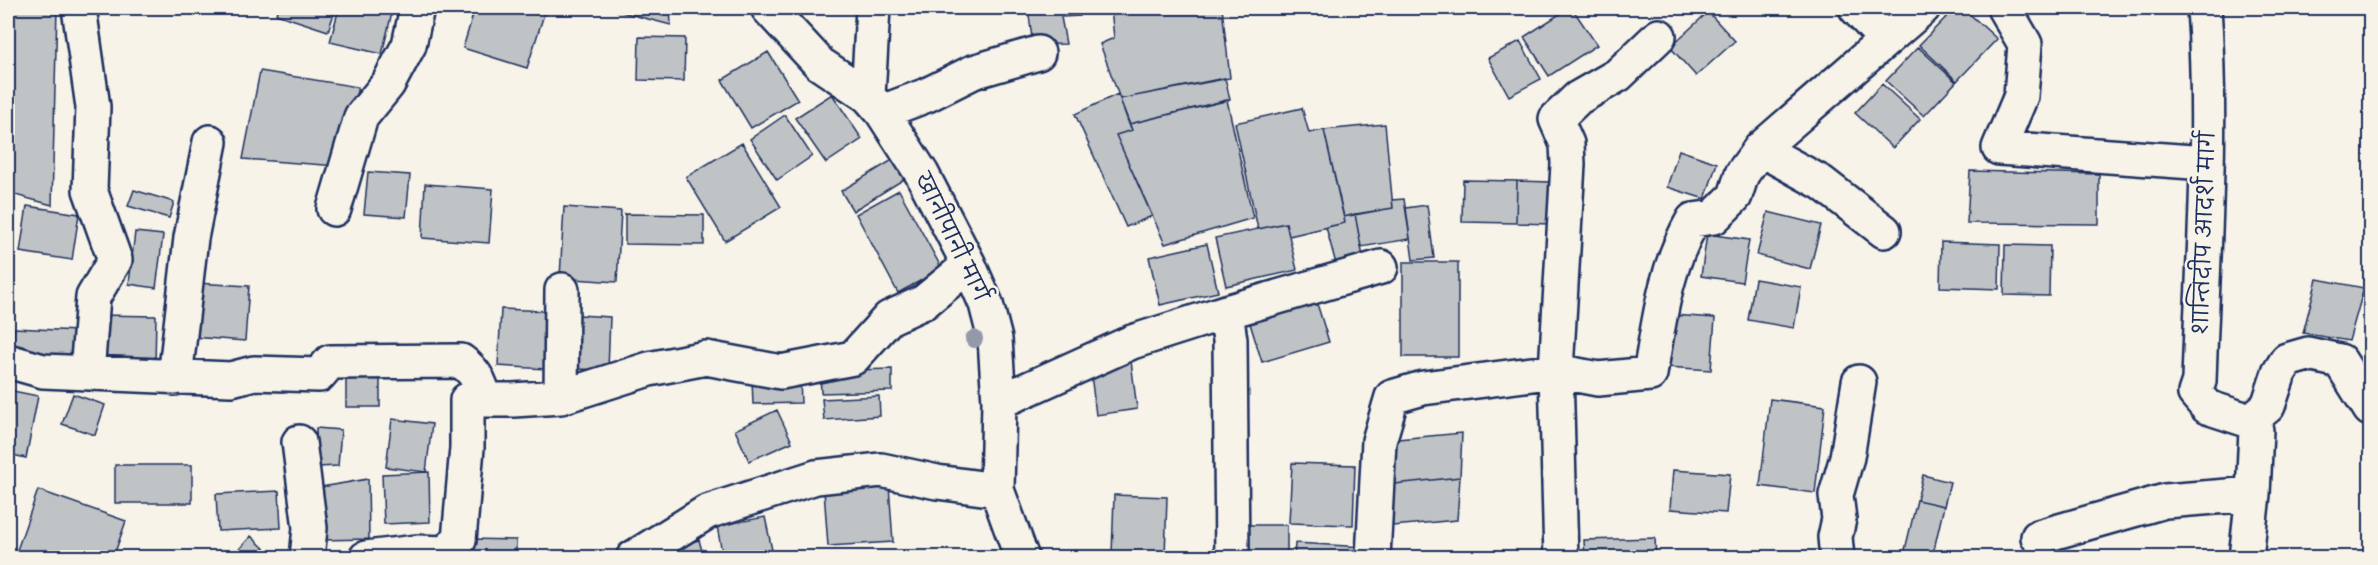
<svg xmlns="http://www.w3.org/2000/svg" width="2378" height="565" font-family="Sriracha,'Playpen Sans Deva',sans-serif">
<rect width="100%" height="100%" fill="#f7f3e8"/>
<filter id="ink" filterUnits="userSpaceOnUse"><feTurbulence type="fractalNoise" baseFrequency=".0167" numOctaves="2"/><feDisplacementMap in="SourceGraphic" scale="12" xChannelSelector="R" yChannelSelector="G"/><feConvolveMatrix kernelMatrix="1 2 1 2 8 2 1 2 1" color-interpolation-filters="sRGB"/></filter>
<g filter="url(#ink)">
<path fill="#c0c3c5" stroke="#1b2f5e" stroke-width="1.5" d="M8,8H57L52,205L8,193Z
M278,8H336L328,31L276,14Z
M339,8H393L382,54L330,42Z
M475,8H546L527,68L463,48Z
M606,8H670L671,25Z
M1028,8H1078L1080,16L1061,17L1066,44L1033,45Z
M1111,8H1222L1230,78L1120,99L1100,44L1114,38Z
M1569,8H1572L1597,45L1549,76L1524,37Z
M1955,8H1963L1997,39L1957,81L1919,45Z
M1708,12L1735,41L1696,76L1670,47Z
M639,37L685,38L684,81L638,80Z
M1520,41L1541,79L1509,96L1488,58Z
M1918,47L1956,82L1924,116L1886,81Z
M768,52L798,100L751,128L722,80Z
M260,71L358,87L338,166L243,159Z
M1225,78L1230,100L1129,124L1120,99Z
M1882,84L1920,119L1893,148L1855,113Z
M832,94L862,139L826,163L795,118Z
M1118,94L1132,130L1116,135L1152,216L1126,227L1075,114Z
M1227,100L1253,218L1165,244L1116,135L1132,130L1129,124Z
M1302,108L1309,133L1324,130L1345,223L1289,236L1286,223L1258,229L1235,123Z
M785,115L812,156L777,180L750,139Z
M1385,124L1393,208L1344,217L1324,130Z
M742,143L781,207L725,241L686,177Z
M1679,150L1717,163L1705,199L1667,187Z
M894,159L906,178L853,211L841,191Z
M1970,171L2099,174V224L1967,223Z
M368,172L410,175L406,217L364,214Z
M1463,180L1517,181L1516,223L1462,222Z
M1517,181L1551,182V224L1516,223Z
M425,184L493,189L489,243L422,238Z
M134,190L174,202L169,218L128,206Z
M899,190L942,269L898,293L856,214Z
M1404,199L1410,239L1361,247L1355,214L1393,208L1392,200Z
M1427,205L1434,258L1413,260L1406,208Z
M27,206L79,214L72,260L20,252Z
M564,207L621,211L617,282L560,278Z
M1768,212L1821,225L1810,269L1757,255Z
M625,214L704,215V245L625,244Z
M1355,214L1363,257L1336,264L1326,227L1345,223L1344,217Z
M1286,223L1297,270L1226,286L1215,238Z
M135,232L163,235L156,288L129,284Z
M1707,234L1749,240L1742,282L1701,276Z
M1941,242L2000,244L1999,289L1940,287Z
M1207,244L1218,292L1160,305L1149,257Z
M2005,245L2050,246L2049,296L2004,295Z
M1403,262H1458V357H1403Z
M1755,279L1801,287L1794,328L1748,320Z
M2317,279L2364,288L2349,341L2303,333Z
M195,283L249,286L245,341L192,337Z
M1315,297L1329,342L1262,362L1248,317Z
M501,309L548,311L546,369L498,366Z
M97,315L156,316L155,365L96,364Z
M579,315L610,317L608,370L576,369Z
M1672,315L1715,318L1711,370L1667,367Z
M14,328L78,331L77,362L13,358Z
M1131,361L1137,409L1096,415L1090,366Z
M346,364H380V407H346Z
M892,369V391L821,393L820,371Z
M800,378L801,403L753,404L752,379Z
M8,390L38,396L26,458L8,454Z
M73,394L105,405L95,435L62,424Z
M879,396L880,416L824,420L822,399Z
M1770,399L1825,406L1815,493L1760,486Z
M777,410L792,442L749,461L735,430Z
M392,419L432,424L426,472L386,467Z
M316,428L341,430L338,466L317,467Z
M1462,433L1460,477L1385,485L1387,440Z
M1292,463L1355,465L1353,525L1289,523Z
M115,465H192V503H115Z
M1673,470L1730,474L1726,513L1670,509Z
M429,472L430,522L384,524L382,474Z
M1923,475L1950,482L1944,506L1917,500Z
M1460,477L1457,520L1382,527L1385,485Z
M368,479L369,539L321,540L322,487Z
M889,486L893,542L828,546L824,491Z
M38,490L126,521L113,558H29L16,553Z
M279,491L281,528L218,531L216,494Z
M1114,495L1167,497L1165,556L1112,555Z
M1917,500L1944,506L1932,558H1903Z
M765,517L772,550L723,558L717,526Z
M1242,525H1287V558H1242Z
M251,536L271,555L268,558H231Z
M1655,538L1656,558H1585L1584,540Z
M469,539L516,540V558H469Z
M699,540L704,558H659L658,551Z
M1295,543L1364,547L1363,558H1294Z"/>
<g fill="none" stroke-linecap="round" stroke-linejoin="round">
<defs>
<path id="minor" d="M79,8L93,107L90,190L115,260L93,297L87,373
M768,8L820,64L868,96L882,112L922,174L969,265L986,304L995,339L999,402L997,490L1022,558
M1856,8L1885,39
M2004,8L2025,44L2021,96L1999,148L2206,163
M2204,8C2213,131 2203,257 2199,381L2195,393L2207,407L2250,421L2256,430L2253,494L2246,558
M868,96L873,8
M882,112L927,95L973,72L1038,53
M1760,149L1822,183L1884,231
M334,209L361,117L388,84L409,45L417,8
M1226,312L1381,267
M8,361L43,371L231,379L254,373L319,375L330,362L461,361C476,372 480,382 485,399
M175,378L191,238L210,142
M561,397L562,290
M999,402L1132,342L1226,312L1230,340L1232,558
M2250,421L2268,406L2279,373L2287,360L2308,354L2340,361L2370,409
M299,442L310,528L307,558
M2038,537L2165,501L2253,494
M366,558L417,552L445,553L459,540L467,448V400H513L561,397L649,369L706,358L781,372L853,358L889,318L924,302L969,265
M633,558L707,512L816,477L881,470L937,482L997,490
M1373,558L1379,441L1392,397L1423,388L1556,371L1598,379L1650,374C1660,318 1664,271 1693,220L1714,217L1735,196L1742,174L1760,149L1923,8
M1561,558L1556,371L1568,164L1567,144L1556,119L1578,98L1618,75L1659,36
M1837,558L1835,537L1839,519L1836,495L1847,457L1859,382"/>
</defs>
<use href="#minor" stroke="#1b2f5e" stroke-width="38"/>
<use href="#minor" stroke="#f7f3e8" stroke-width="33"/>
</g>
<circle fill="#9399a9" cx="974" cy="339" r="9"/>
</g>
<g text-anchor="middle" stroke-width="5" stroke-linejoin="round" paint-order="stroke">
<g font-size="21" fill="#1b2f5e" stroke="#f7f3e8">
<text transform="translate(2204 233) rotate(-88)" y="7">शान्तिदीप आदर्श मार्ग</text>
<text transform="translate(952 237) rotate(64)" y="7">खानीपानी मार्ग</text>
</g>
</g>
<rect width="2378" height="565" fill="none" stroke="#f7f3e8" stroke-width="30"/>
<rect x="15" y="15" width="2348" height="535" fill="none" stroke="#1b2f5e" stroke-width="2" filter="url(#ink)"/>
</svg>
